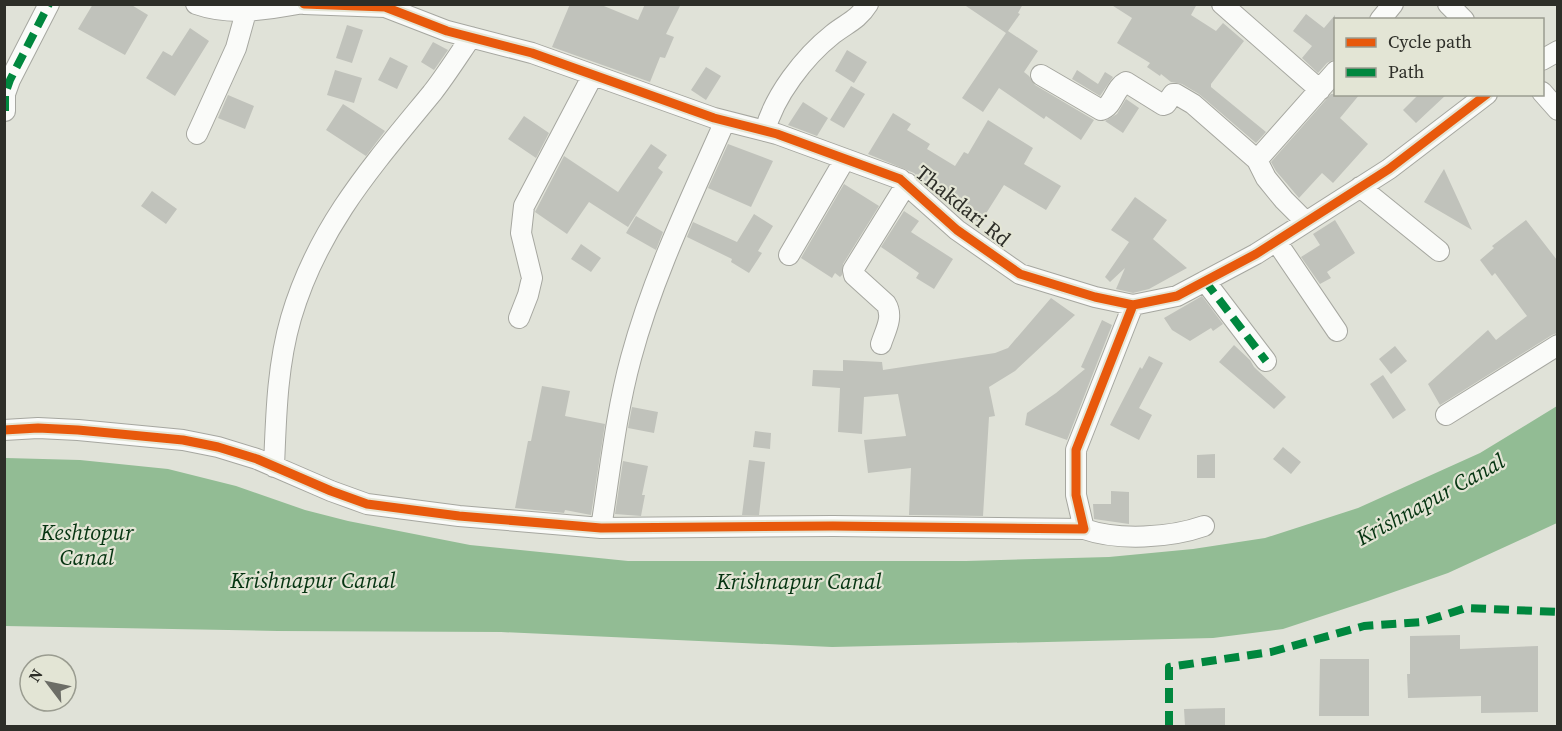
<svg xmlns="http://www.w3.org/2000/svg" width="1562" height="731" font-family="'Source Serif 4',serif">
<rect width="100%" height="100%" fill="#e0e2d8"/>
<path fill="#92bc94" d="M1557,406V523L1448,573L1368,601L1283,629L1213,638L832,647L501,632L278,631L5,626L4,459L6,458L80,460L168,469L236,486L305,510L348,521L470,545L628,561H966L1109,557L1193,549L1265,538L1358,508L1480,453Z"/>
<path fill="#c0c2bb" d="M93,4H130L148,15L125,55L78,29Z
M570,4H599L638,20L645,4H681L666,34L674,37L665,58L660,57L650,82L552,47Z
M963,4H1023L1018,13L1020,14L1008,31L1038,51L1024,72L1029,76L1035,85L1094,120L1081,140L1046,116L1044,119L999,88L983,112L962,98L1006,33Z
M1110,4H1197L1191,15L1216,31L1223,23L1244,41L1211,84V87L1266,132L1256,143L1199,94L1182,84L1171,82L1161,74L1160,76L1147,67L1150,63L1117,43L1132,18Z
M1306,14L1324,28L1335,15V59L1327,63L1318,73L1302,58L1312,46L1293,31Z
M347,25L363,30L352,63L336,58Z
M190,28L209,41L175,96L146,78L163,51L172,56Z
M433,42L448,50L434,70L421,62Z
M847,50L867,62L854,83L835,71Z
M390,57L408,66L397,89L378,80Z
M706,67L721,76L706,100L691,90Z
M335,70L362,78L354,103L327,95Z
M1077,70L1098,84L1105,72L1113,77L1100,96L1072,79Z
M851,86L865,94L844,128L830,120Z
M1331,94H1360L1340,118L1368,144L1333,183L1322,173L1299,198L1276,171L1271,162Z
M1419,94H1447L1416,123L1403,110Z
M228,95L254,106L245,129L218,118Z
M1126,99L1139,108L1123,133L1105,121L1117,114Z
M803,102L828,118L817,136L788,125Z
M343,104L385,131L366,156L326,130Z
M893,113L911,124L907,130L930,144L927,149L955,166L964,152L968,154L988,120L1033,148L1024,164L1061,186L1046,210L1004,185L980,223L935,194L914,173L868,154Z
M524,116L549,133L536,158L508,139Z
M651,144L667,155L658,168L663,172L628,227L589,202L567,234L535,212L564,156L618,192Z
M728,144L773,161L751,207L708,188Z
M1444,169L1472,230L1424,202Z
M844,184L879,206L843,264L842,275L840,277L835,273L832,278L801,258Z
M152,191L177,209L166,224L141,206Z
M1135,197L1167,220L1153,239L1187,268L1149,289L1133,293L1116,289L1125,268L1110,282L1105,277L1129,242L1111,230Z
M904,211L919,221L911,232L953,259L934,289L916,278L919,273L881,247Z
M754,214L773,226L758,251L762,253L749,273L731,262L732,259L687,237L693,222L737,242Z
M636,216L663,232L656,250L626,233Z
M1335,220L1355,253L1327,272L1331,278L1320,284L1301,257L1320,245L1313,234Z
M1526,220L1557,260V333L1552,335L1440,405L1428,384L1488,330L1496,340L1527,316L1495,273L1492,276L1480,260L1494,248L1492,246Z
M581,244L601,258L591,272L571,259Z
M1202,296L1223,324L1213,331L1211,328L1190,341L1172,330L1164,318Z
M1051,298L1075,315L1015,371L989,387L995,416L989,417L983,516L909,515L911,468L868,473L864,440L906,436L898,394L864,397L862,434L838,432L840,388L812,386L813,370L843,371V360L882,362L883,370L995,353L1008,348Z
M1102,320L1112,325L1067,440L1025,425L1027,413L1056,393L1085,369L1081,367Z
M1234,345L1250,360L1254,367L1286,397L1274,409L1219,362Z
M1395,346L1407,361L1391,374L1379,359Z
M1149,356L1163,363L1139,408L1152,415L1139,440L1110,425L1140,367L1142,369Z
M1383,375L1406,410L1393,419L1370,384Z
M542,386L570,391L565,416L605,424L591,515L565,510L564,513L515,508L528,441H531Z
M632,407L658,412L654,433L628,428Z
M755,431L771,433L770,449L753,447Z
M1283,447L1301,462L1291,474L1273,459Z
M1215,454V478H1197V455Z
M749,460L765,462L759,515H742Z
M623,461L648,466L642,495H645L641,516L615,514Z
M1111,491L1129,492V524L1094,519L1093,504H1111Z
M1460,635V649L1538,646V712L1481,713V696L1408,698L1407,674H1410V636Z
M1320,659H1369V716H1319Z
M1225,708V726H1185L1184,709Z"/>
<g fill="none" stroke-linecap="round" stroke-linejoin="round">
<defs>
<path id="street" d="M196,4C230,16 264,10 298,4
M304,4L385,7L447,31L532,53L714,118L777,134L900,179L957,230L1020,274L1095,297L1133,305L1177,296L1256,254L1389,169L1487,94
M1222,4L1320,90
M1448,4L1464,20
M1380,20L1393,4
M1542,60L1558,51
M1041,75L1101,110C1114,106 1114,88 1126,82L1163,105L1166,104L1173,94H1176L1193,104L1257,160L1266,178L1284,200L1306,222
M1542,92L1558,110
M5,111V94L10,80L49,4
M765,131C774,96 804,57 833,34C847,23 858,20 868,4
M197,134L236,48L246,12
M1257,160L1336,71
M1360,187L1439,251
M1276,241L1337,331
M789,255L845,159
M1205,281L1266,361
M519,318L528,295L532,278L521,233L524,206L593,75
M881,344C885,331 894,317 886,304L854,275L853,270L907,183
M1446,415L1558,345
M4,430L38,428L78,430L183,440L218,447L257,459L331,491L367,504L459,516L601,528L833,526L1084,529L1076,495V450L1133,305
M274,467C276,417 277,366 291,318C318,226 373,165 432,93C446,75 458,56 471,37
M601,528C610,471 616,413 631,358C653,276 691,198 725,121
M1084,529C1118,541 1170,538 1204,526"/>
</defs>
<use href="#street" stroke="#a6a7a0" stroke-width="22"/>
<use href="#street" stroke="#fafbf9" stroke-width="20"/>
<path stroke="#00873e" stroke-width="8" stroke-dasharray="15 8" stroke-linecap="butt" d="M5,111V94L10,80L49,4
M1205,281L1266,361
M1169,726V667L1271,652L1364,626L1422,622L1466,608L1558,612"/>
<defs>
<path id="cycleway" d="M304,4L385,7L447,31L532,53L714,118L777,134L900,179L957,230L1020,274L1095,297L1133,305L1177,296L1256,254L1389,169L1487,94
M4,430L38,428L78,430L183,440L218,447L257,459L331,491L367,504L459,516L601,528L833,526L1084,529L1076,495V450L1133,305"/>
</defs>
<use href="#cycleway" stroke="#e3e5d5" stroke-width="13"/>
<use href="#cycleway" stroke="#e8590c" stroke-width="9"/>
</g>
<g text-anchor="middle" stroke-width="4.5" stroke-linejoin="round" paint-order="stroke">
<g font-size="21" fill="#2d2e28" stroke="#e3e5d5">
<text transform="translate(963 206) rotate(39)" y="7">Thakdari Rd</text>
</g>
<g font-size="22" font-style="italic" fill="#053411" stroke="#e3e5d5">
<text transform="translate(1430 499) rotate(-29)" y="8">Krishnapur Canal</text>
<text x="87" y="540">Keshtopur<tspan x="87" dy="25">Canal</tspan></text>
<text x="313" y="588">Krishnapur Canal</text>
<text x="799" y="589">Krishnapur Canal</text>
</g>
</g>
<rect width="1562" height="731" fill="none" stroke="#2d2e28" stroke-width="12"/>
<rect x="1334" y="18" width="210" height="78" fill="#e3e5d5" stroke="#9a9c90" stroke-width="1.5"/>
<rect x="1346" y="38" width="30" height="9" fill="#e8590c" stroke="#9a9c90" stroke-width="1.5"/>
<text x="1388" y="48" font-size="18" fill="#2d2e28">Cycle path</text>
<rect x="1346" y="68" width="30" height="9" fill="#00873e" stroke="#9a9c90" stroke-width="1.5"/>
<text x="1388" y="78" font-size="18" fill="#2d2e28">Path</text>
<g transform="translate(48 683) rotate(302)"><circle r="28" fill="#e3e5d5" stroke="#9a9c90" stroke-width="1.5"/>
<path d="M0-4.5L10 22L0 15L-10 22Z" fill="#6c6d66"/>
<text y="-9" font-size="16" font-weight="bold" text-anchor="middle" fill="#2d2e28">N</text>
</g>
</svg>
